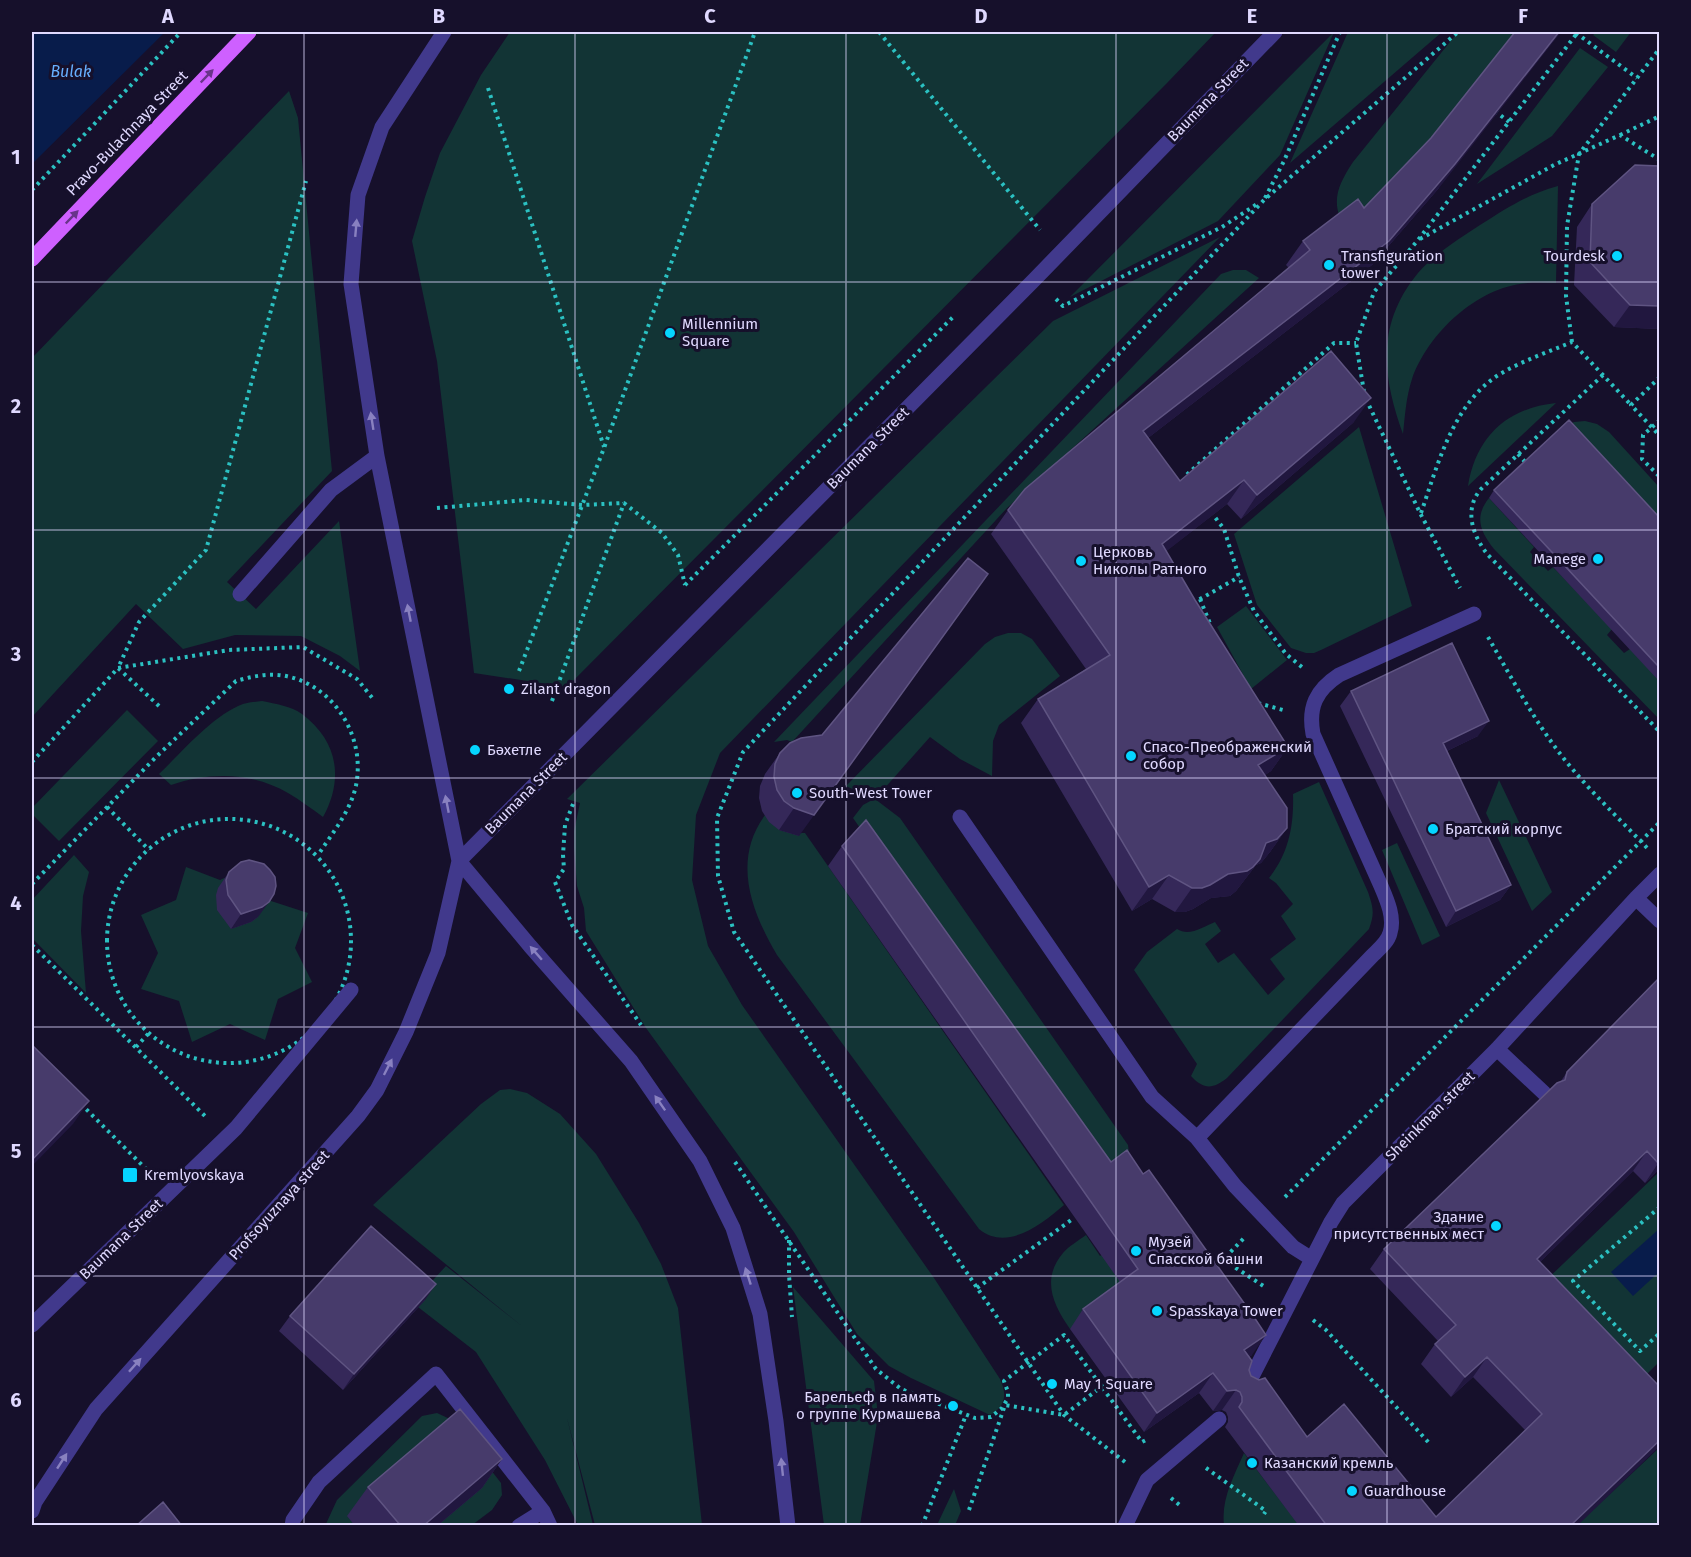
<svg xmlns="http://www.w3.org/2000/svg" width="1691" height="1557" font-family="'Fira Sans',sans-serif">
<rect width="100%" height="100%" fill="#16102b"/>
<path fill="#123435" d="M510,32H1216L1167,83L567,687L474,673L437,361L412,241L425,197L440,153L481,75Z
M1334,32L1280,155L1218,221L1070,297Z
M1348,32H1442L1290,163Z
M1458,32H1517L1414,162L1347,232C1330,204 1336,188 1353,162Z
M1596,32H1631L1616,52L1593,35Z
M1580,48L1608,67L1552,136L1477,184Z
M289,91L298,118L332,471L227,582L256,609L339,521L360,671L340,656L301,636L235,635L183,649L136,604L32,717V358Z
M1558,186L1556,283C1547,283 1538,282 1528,283C1478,286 1428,333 1412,379C1406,397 1405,416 1403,434C1382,376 1376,324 1418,273C1434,254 1459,239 1480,225C1507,208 1526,195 1558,186Z
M1220,237L720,753L696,815L692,880L708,946L742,1005L934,1278L1000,1379C1007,1394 1006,1406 990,1415L911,1378L889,1366L857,1334L794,1232L646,1028L586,931L584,908L577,886L574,848V831L580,803L567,799L1053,321Z
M1233,270H1246L1259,278L1007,508L792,742L787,740L774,742L1221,274Z
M1556,403L1468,486C1476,437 1507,408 1556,403Z
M1585,421L1597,424L1609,432L1659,487V531L1563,428L1574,422Z
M1359,427L1412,606L1321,650L1314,653H1306L1291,648L1257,605L1234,534Z
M1489,498L1534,547L1530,552L1548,571L1553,567L1612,629L1607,635L1624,653L1630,649L1659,680V719L1494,549C1480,531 1474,517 1489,498Z
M1246,606L1287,660L1251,689L1217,627Z
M1008,633H1021L1032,639L1060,676L999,725L993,741L992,776L960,759L930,737L875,799L900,818L1128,1145L1131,1169L1106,1176L853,818L863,805L874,799L846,786L985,644L995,637Z
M262,701C276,704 291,706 302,714C338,741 344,779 323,817C312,809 300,800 288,793C252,772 210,772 171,785L159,774C183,751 213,715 243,704C249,702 256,702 262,701Z
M127,710L158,741L59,841L32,814V808Z
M1499,780L1552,892L1532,911L1486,813Z
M1319,782L1368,892C1373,907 1375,913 1369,929L1227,1078C1213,1089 1204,1090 1191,1076L1197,1064L1134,970L1147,952L1177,929C1189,937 1203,927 1215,922L1221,931L1205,944L1218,963L1234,953L1268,995L1285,979L1270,959L1296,939L1281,916L1293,904L1276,883L1269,878C1289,853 1294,825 1293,794Z
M765,815C775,830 787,834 805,833L1064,1205C1042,1224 1007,1252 979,1229L777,955C751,911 732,860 765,815Z
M1397,843L1440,936L1422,945L1382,850Z
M74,855L89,872L83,896L81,931L86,993L32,938V900Z
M253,865L271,901L308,913L295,948L312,982L278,999L265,1040L230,1024L192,1042L179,1001L141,989L158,953L141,915L176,900L186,867L220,880Z
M510,1089L527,1093L560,1114L596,1154L639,1223L661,1264L678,1308L702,1525H595L567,1418L593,1525H578L545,1460L476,1352L418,1307L419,1295L446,1266L523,1327L373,1205L481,1104L500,1090Z
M1659,1172V1362L1636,1385L1540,1286Z
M1086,1235L1100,1256L1106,1252L1130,1285L1070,1329C1053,1305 1041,1279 1063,1253C1069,1246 1078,1241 1086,1235Z
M793,1287L874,1381L878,1416L860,1525H824Z
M437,1413L452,1420L501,1483L502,1495L492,1510L472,1525H437L481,1488L348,1516L355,1525L325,1526L337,1500L422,1416Z
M1659,1448V1521L1654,1525H1577Z
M1244,1453L1299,1525H1224C1221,1499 1234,1476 1244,1453Z
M954,1489L961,1511L955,1525H937Z"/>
<path fill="#081c4b" d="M32,32H165L32,164Z
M1659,1229V1272L1633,1296L1611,1272Z"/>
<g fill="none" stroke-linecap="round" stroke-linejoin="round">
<path stroke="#2bc1c2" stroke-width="4" stroke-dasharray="3 4.5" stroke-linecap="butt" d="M879,32L1040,230
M1576,33L1637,78
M488,88L604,447
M1495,111L1509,122
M1620,135L1660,116
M32,190L181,32
M1265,198L1284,161L1340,32
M1420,239L1554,165L1620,135L1660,160
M1056,299L1063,306L1222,227L1257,204
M1572,342L1566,296L1567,226L1579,154L1660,48
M1603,375L1481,489C1463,510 1473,536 1488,555L1660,732
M1660,377L1631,405L1660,436
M1364,392L1356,343L1374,292L1418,240L1578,32
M1366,399L1420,513L1460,588
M1660,420L1643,435L1642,459L1660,477
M1518,454L1526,463
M1186,480L1184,477L1334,343H1356
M437,508L526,500L582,505L624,503L662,533L678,555L685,585
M1211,512L1224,529L1239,577L1254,611L1286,654L1303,668
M1421,513C1438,464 1453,403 1500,374C1522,361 1548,352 1572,342L1631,405
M685,585L954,316
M1200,599L1211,626
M1193,603L1239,577
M1488,637C1510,675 1531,715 1558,751C1585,787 1618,817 1649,850
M519,671L604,448L755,32
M552,701L624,503
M1258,703L1283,710
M159,706L118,668L139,622L206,550L306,181
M32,762L118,668L229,650L303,647L357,679L374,700
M573,804L565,825L563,855L564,869L555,882L572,925L641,1025
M107,807L149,850
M107 941a122 122 0 1 1 244 0a122 122 0 1 1-244 0Z
M32,884L156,757L236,681C253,676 272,672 290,677C334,688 363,734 357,779C354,807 333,832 318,855
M32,945L206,1117
M136,1047L149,1033
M81,1104L150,1173
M735,1162L876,1369L901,1389L975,1418L991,1417L1002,1408L1008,1398V1392L1004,1381L1064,1335L1142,1442L1146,1440
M1285,1197L1660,822
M1660,1207L1573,1281L1640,1351L1660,1333
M789,1240V1275L792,1317
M1224,1258L1236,1268L1265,1287
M1215,1268L1245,1237
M977,1288L1074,1218
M1313,1320L1326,1330L1430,1444
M1125,1462L1064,1415L734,932L718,876L717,818L743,752L1264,200L1458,32
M1206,1468L1266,1511L1264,1514
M1171,1498L1182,1507
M969,1510L1005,1405L1064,1415L1108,1382
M922,1526L966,1415"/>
<path stroke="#41398c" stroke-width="15" d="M444,32L382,127L358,195L351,284L377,456L459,861L530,946L631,1061L700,1161L733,1228L760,1314L776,1421L788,1526
M240,594L331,490L377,456
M960,817L1152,1097L1197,1138L1235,1186L1293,1247L1312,1259
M459,861L1034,280L1275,32
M1636,898L1660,921
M1497,1049L1544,1093
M1197,1138L1372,956C1378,950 1388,942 1390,933C1395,918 1387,900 1381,886L1313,734C1308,707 1316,690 1339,675L1474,614
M32,1325L236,1128L351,990
M1245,1390L1331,1222L1343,1203L1497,1049L1636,898L1660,874
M32,1511L35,1502L96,1409L358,1116L377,1090L406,1032L438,953L459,861
M292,1526L293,1520L319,1482L436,1374L543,1511L550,1526
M519,1526L543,1511
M1125,1526L1147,1480L1219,1419"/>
<path stroke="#ce60ff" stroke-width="15" d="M32,259L249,32"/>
</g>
<path fill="#352859" d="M1439,188L1372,265L1148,438L1180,481L1354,422L1241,519L1227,504L1166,551L1195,600L1288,747L1271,771L1265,775L1287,828L1270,852L1261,863L1256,865L1236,891L1230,896L1211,898L1193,909L1185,912H1175L1152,899L1132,911L1021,723L1038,699L1086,669L991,534L1008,510L1289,268L1286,265L1303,241L1364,208Z
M1592,204L1659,329L1614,327L1574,285L1577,227Z
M1494,490L1659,517V681L1489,498Z
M1351,691L1478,736L1447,751L1511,885L1500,900L1446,927L1340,706Z
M801,738L799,836L779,830L769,822L762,811L759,798L760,786L765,774L780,753Z
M842,846L1111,1162L1252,1355L1249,1357V1370L1251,1376L1307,1437L1436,1517L1525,1430L1473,1377L1451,1397L1421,1364L1435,1344L1438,1341L1370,1269L1384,1249L1561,1081L1567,1072L1659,978V1169L1645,1183L1633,1171L1540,1262L1577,1526H1299L1225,1427L1228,1422V1417L1226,1412L1222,1410L1213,1411L1199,1393L1144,1432L1070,1329L1083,1309L1120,1282L828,866Z
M229,872L258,917L251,922L231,929L217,910L216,895L218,888Z
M425,1300L343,1390L279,1331L290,1316Z
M502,1459L482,1488L437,1526H355L347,1516L368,1487Z"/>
<path fill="#21173f" d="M1559,32H1561L1439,188L1372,265L1126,455L1143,431Z
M1630,305L1659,306V329L1614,327Z
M1371,398L1354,422L1241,519L1257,495Z
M1244,480L1227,504L1145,568L1162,544Z
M973,595L799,836L779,830L794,808Z
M1489,721L1478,736L1432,758L1443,743Z
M1288,747L1271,771L1242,790L1258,765Z
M1287,828L1270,852L1261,863L1256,865L1236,891L1230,896L1211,898L1193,909L1185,912H1175L1192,888L1266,843Z
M1169,875L1152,899L1132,911L1149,887Z
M1511,885L1500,900L1446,927L1456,911Z
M269,902L258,917L251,922L231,929L241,914Z
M89,1101L73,1124L32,1166V1160Z
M1647,1151L1633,1171L1523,1279L1537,1259Z
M1659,1162V1169L1645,1183Z
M436,1284L425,1300L343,1390L354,1374Z
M1266,1335L1252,1355L1231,1370L1244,1350Z
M1487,1357L1473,1377L1451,1397L1465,1377Z
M1213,1373L1199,1393L1144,1432L1157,1413Z
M1236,1390L1222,1410L1213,1411L1227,1391Z
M1659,1441V1447L1577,1526H1570Z
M502,1459L482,1488L437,1526H423Z"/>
<path fill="#473b6b" stroke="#5f5482" stroke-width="1.5" d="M1515,32H1559L1455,164L1389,241L1143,431L1180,481L1331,351L1371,398L1257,495L1244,480L1162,544L1195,600L1288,747L1258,765L1287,808V828L1277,839L1266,843L1260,859L1253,867L1247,871L1228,874L1210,885L1202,888H1192L1169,875L1149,887L1038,699L1110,655L1008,510L1025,489L1310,250L1303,241L1358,199L1364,208L1431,138Z
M1635,165L1659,166V306L1630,305L1590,262L1592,204Z
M1569,420L1659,517V667L1494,490Z
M968,558L988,574L814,815L794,808L784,801L777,790L774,777L775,764L780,753L790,743L801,738L822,735Z
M1452,643L1489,721L1443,743L1511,885L1456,911L1351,691Z
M866,820L1111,1162L1127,1150L1143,1174L1149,1170L1254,1317L1266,1335L1244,1350L1252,1361L1249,1370L1251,1376L1259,1380L1265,1378L1307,1437L1344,1404L1436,1517L1542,1414L1487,1357L1465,1377L1435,1344L1456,1325L1384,1249L1557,1083L1565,1080L1567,1072L1659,978V1162L1658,1163L1647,1151L1537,1259L1659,1386V1441L1570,1526H1327L1239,1407L1242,1402V1397L1240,1392L1236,1390L1227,1391L1213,1373L1157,1413L1083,1309L1138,1269L842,846Z
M249,860L264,864L270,870L275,877L276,886L274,894L269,902L262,907L241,914L228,895L226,880L229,872L241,862Z
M32,1045L89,1101L32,1160Z
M371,1226L436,1284L354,1374L290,1316Z
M460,1409L502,1459L423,1526H401L368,1487Z
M163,1502L182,1526H136Z"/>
<defs><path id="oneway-solid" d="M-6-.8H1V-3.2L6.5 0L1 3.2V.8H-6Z" transform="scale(1.5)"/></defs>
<g fill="#69348a">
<use href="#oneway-solid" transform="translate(207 76) rotate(-46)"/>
<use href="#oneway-solid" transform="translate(72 217) rotate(-46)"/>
</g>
<g fill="#8981c0">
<use href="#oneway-solid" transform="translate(356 228) rotate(-85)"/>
<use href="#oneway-solid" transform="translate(372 421) rotate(-99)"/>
<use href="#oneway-solid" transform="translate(409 613) rotate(-101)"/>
<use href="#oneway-solid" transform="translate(447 804) rotate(-101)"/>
<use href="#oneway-solid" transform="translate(536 953) rotate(-131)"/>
<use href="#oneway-solid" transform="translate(388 1067) rotate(-63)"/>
<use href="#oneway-solid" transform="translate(660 1103) rotate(-125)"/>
<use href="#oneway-solid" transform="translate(748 1276) rotate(-108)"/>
<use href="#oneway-solid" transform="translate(135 1365) rotate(-48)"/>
<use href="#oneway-solid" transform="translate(62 1461) rotate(-57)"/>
<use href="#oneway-solid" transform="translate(782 1467) rotate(-96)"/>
</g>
<path fill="none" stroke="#e0d9ff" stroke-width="1.5" stroke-opacity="0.55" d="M304,32V1526M575,32V1526M846,32V1526M1116,32V1526M1387,32V1526M32,282H1660M32,530H1660M32,778H1660M32,1027H1660M32,1276H1660"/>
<g fill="#05d5ff" stroke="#16102b" stroke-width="2">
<circle cx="1617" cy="256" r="6"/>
<circle cx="1329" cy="265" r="6"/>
<circle cx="670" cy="333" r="6"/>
<circle cx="1598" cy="559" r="6"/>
<circle cx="1081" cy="561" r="6"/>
<circle cx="509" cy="689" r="6"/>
<circle cx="475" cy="750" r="6"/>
<circle cx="1131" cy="756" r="6"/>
<circle cx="797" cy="793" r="6"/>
<circle cx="1433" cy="829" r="6"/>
<rect x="122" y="1167" width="16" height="16" rx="3"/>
<circle cx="1496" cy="1226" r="6"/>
<circle cx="1136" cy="1251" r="6"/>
<circle cx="1157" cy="1311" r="6"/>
<circle cx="1052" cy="1384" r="6"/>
<circle cx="953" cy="1406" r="6"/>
<circle cx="1252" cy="1463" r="6"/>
<circle cx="1352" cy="1491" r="6"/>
</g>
<g text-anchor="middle" stroke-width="6" stroke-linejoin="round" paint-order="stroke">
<g font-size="15" fill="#e0d9ff" stroke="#16102b">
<text transform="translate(1208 100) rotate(-46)" y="5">Baumana Street</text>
<text transform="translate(127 133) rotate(-46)" y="5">Pravo-Bulachnaya Street</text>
<text transform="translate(868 448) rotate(-45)" y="5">Baumana Street</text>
<text transform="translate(526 793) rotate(-45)" y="5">Baumana Street</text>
<text transform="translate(1430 1116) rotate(-45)" y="5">Sheinkman street</text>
<text transform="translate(279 1205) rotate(-48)" y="5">Profsoyuznaya street</text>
<text transform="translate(121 1239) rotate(-44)" y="5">Baumana Street</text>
</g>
<g font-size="15" fill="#e0d9ff" stroke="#16102b" text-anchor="start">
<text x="1341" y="261">Transfiguration<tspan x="1341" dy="17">tower</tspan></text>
<text x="1605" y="261" text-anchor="end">Tourdesk</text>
<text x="682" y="329">Millennium<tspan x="682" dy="17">Square</tspan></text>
<text x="1093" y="557">Церковь<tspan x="1093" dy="17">Николы Ратного</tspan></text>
<text x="1586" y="564" text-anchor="end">Manege</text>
<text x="521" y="694">Zilant dragon</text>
<text x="1143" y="752">Спасо-Преображенский<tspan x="1143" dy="17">собор</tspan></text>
<text x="487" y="755">Бәхетле</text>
<text x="809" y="798">South-West Tower</text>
<text x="1445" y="834">Братский корпус</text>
<text x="144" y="1180">Kremlyovskaya</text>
<text x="1484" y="1222" text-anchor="end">Здание<tspan x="1484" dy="17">присутственных мест</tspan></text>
<text x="1148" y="1247">Музей<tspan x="1148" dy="17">Спасской башни</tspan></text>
<text x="1169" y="1316">Spasskaya Tower</text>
<text x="1064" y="1389">May 1 Square</text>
<text x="941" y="1402" text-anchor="end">Барельеф в память<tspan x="941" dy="17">о группе Курмашева</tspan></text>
<text x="1264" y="1468">Казанский кремль</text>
<text x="1364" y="1496">Guardhouse</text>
</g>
<g font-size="16" font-style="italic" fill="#67afff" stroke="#16102b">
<text x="71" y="77">Bulak</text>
</g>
</g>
<rect width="1691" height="1557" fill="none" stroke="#16102b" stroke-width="66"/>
<rect x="33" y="33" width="1625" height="1491" fill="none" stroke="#e0d9ff" stroke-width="2"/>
<g font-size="20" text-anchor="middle" font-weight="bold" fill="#e0d9ff">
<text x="168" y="23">A</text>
<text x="439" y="23">B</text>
<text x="710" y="23">C</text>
<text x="981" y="23">D</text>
<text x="1252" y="23">E</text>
<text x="1523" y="23">F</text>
<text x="16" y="164">1</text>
<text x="16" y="413">2</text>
<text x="16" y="661">3</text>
<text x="16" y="910">4</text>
<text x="16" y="1158">5</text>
<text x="16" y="1407">6</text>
</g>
</svg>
